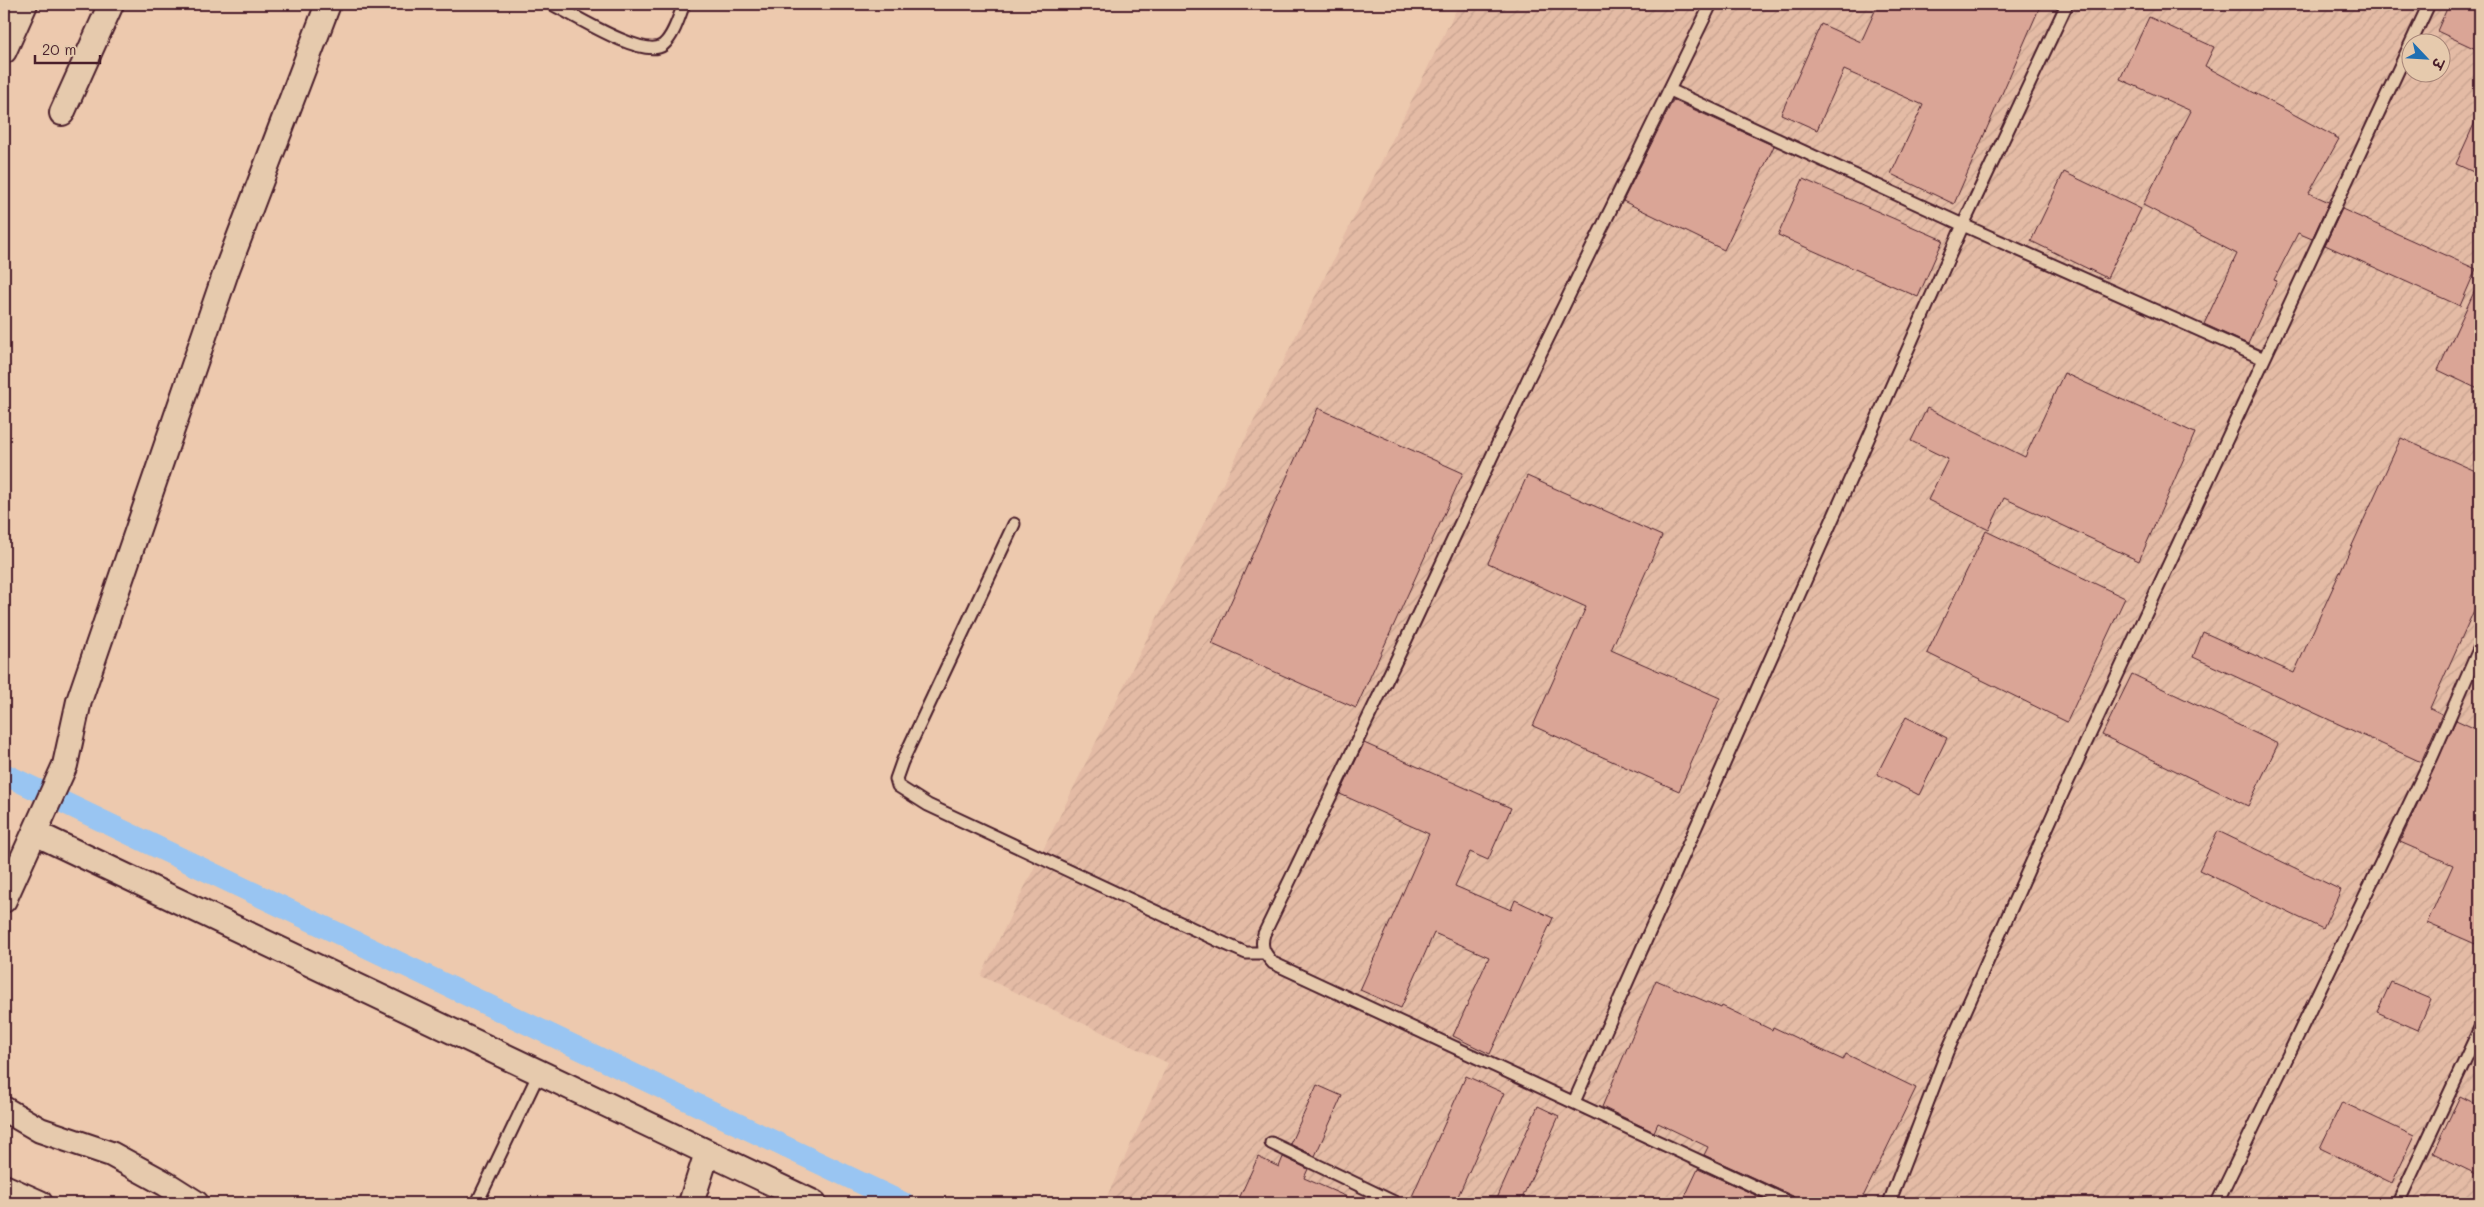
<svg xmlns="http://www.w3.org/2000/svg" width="2484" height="1207" font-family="Mali,'Playpen Sans Deva',sans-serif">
<defs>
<pattern id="industrial-furrows" width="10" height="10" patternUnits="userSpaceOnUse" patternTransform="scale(1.25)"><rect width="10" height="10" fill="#e4bba5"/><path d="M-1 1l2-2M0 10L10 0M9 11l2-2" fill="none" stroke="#c5a08e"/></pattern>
</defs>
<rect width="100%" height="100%" fill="#edc9ae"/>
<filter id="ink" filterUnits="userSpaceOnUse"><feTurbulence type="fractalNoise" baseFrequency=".02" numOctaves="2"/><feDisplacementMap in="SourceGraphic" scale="10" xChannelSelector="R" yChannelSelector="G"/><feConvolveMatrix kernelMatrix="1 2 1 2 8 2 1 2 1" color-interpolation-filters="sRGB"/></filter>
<g filter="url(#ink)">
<path fill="url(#industrial-furrows)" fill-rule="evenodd" d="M1459,4H2480V1203H1104L1168,1063L981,976ZM2412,42H2442V72H2412Z"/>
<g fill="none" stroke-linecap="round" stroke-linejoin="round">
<path stroke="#99c5f2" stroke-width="22" d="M4,774L903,1203"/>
</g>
<path fill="#daa596" stroke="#4a1f2b" d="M1878,4H2041L1954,204L1891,174L1923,105L1844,70L1817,130L1781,114L1821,24L1861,42Z
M2449,4H2480V51L2437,31Z
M2149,17L2214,47L2205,66L2339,139L2309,193L2329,202L2312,239L2298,233L2274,280L2277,281L2248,344L2204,324L2237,254L2143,205L2191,111L2120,79Z
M1673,100L1774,146L1724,250L1623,201Z
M2480,111V175L2456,164Z
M2064,172L2141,209L2107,278L2031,241Z
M1803,179L1943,240L1918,297L1778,235Z
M2342,209L2476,269L2460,306L2325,245Z
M2480,279V390L2438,370Z
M2064,373L2195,433L2139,561L2004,498L1989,530L1928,500L1948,459L1911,441L1927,408L2025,457Z
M1318,408L1463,473L1356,708L1212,644Z
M2401,438L2480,473V597L2430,708L2442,714L2421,762L2193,657L2203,632L2294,673Z
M1527,476L1662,536L1611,650L1720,698L1679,791L1533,726L1586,607L1488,563Z
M1986,531L2125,598L2067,722L1927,653Z
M2132,674L2278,744L2248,806L2102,735Z
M1906,717L1947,738L1919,795L1877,774Z
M2456,720L2480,731V946L2427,923L2453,865L2400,842Z
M1364,743L1511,808L1488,860L1470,852L1455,886L1511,910L1515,900L1553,918L1490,1054L1453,1036L1489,957L1434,933L1401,1008L1360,990L1429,834L1340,794Z
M2218,831L2341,890L2323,929L2199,870Z
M1656,980L1721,1008L1722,1006L1772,1030L1773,1027L1843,1060L1846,1054L1916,1088L1860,1203H1797L1793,1196L1704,1155L1708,1147L1658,1123L1654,1132L1602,1107Z
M2391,982L2431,999L2418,1030L2377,1012Z
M1466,1076L1504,1093L1455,1203H1409Z
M1317,1085L1342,1096L1315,1156L1290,1144Z
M2460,1096L2480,1106V1176L2433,1153Z
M2342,1102L2414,1136L2392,1183L2320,1148Z
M1538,1106L1559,1116L1520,1203H1495Z
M1258,1157L1279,1167L1283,1157L1308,1169L1304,1178L1361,1203H1237Z
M1698,1169L1773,1203H1682Z"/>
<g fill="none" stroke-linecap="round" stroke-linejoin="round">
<defs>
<path id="lane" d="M552,4C572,14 644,60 663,45C674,36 679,16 684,4
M1711,4L1529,377L1405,642L1264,934C1260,947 1264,953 1273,963L1790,1203
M1670,90L1963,225L2264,359
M1014,524L902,762L896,779L898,786L928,805L1219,941L1246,953H1264
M1574,1102L1963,225L2067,4
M1271,1143L1396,1203
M477,1203L539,1073
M1889,1203L1947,1052L2064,790L2429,4
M2217,1203L2432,757L2480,647
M2398,1203L2480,1028"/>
<path id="street" d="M4,51L25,4
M62,113L111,4
M35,833L814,1203
M4,900L65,765L79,701L226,272L328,4
M4,1109L40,1130L111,1154L166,1184L196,1203
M4,1187L40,1203
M691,1203L707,1153"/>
</defs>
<use href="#lane" stroke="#4a1f2b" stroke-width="15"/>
<use href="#street" stroke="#4a1f2b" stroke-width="28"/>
<use href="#lane" stroke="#e6caad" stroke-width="11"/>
<use href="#street" stroke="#e6caad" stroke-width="24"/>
</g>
</g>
<rect width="2484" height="1207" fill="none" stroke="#e6caad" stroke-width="20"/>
<rect x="10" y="10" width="2464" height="1187" fill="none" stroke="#4a1f2b" stroke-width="2" filter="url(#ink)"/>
<g transform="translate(2426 58) rotate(115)"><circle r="24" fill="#e6caad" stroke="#a88679"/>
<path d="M0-4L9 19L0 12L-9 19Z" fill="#1f6fb2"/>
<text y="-8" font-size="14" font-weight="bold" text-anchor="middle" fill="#4a1f2b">उ</text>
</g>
<path d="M35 55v8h65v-8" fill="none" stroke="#4a1f2b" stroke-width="2.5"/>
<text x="42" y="55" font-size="15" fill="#4a1f2b" stroke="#e6caad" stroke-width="4" paint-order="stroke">20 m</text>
</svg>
